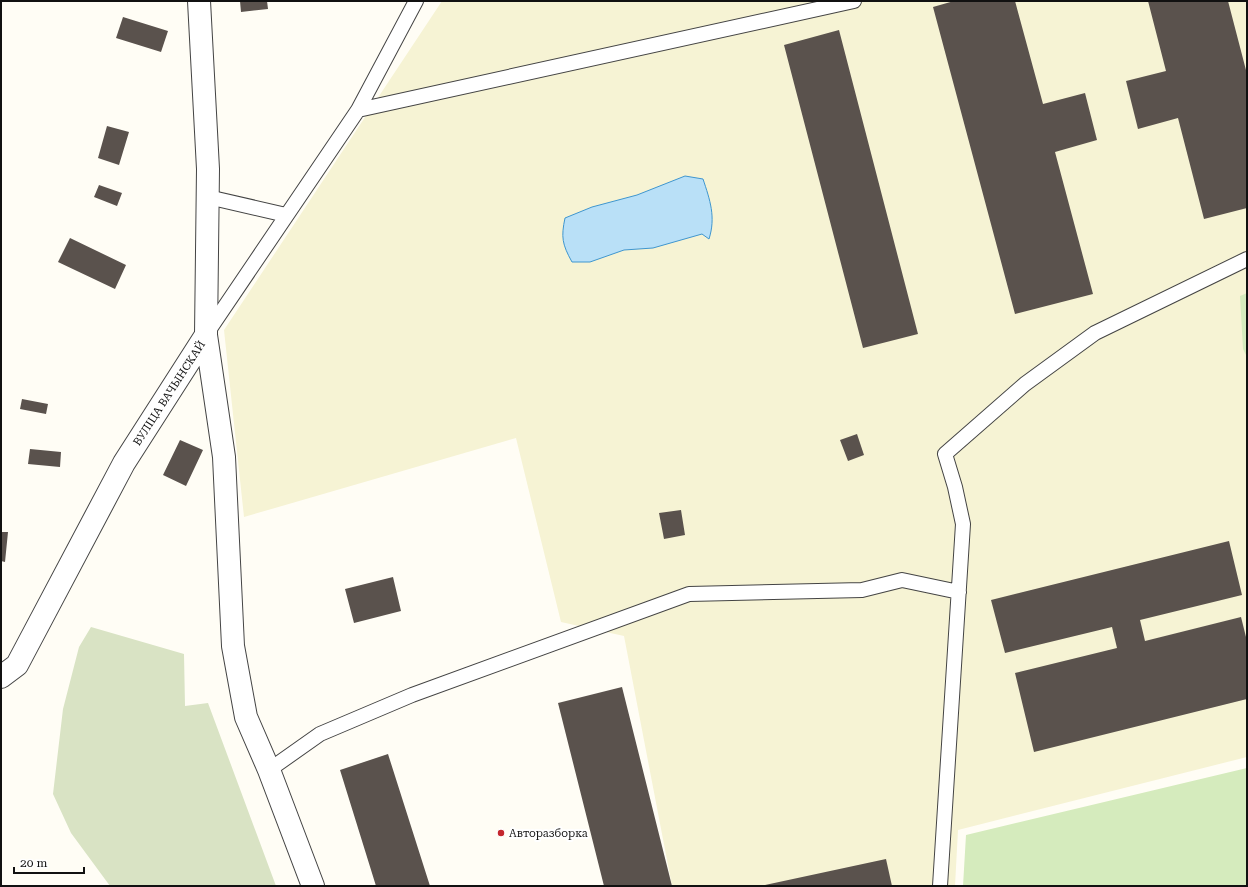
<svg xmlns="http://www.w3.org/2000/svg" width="1248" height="887" font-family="'Roboto Serif',serif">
<rect width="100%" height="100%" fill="#fffdf5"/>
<path fill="#f6f3d4" d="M442,1H1247V757L958,830L955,886H672L624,636L561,622L516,438L244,517L224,330Z"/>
<path fill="#d5ebbd" d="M1247,293V357L1243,349L1240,296Z
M1247,768V886H963L966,835Z"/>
<path fill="#d9e3c4" d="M91,627L184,654L185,706L208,703L276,886H110L71,833L53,794L63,709L79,647Z"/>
<path fill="#b9e0f7" stroke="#3f96cf" d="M685,176L703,179C710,200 716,217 709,239L702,234L653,248L624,250L590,262H572C562,244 561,237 565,218L592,207L637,195Z"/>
<path fill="#5a524d" d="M240,1H267L268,9L241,12Z
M954,1H1015L1043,104L1085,93L1097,140L1055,152L1093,294L1015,314L933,7Z
M1148,1H1228L1247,74V208L1204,219L1178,118L1138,129L1126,81L1166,71Z
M123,17L168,31L161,52L116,38Z
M839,30L918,334L863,348L784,45Z
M107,126L129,132L119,165L98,158Z
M99,185L122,193L117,206L94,197Z
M70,238L126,265L115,289L58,262Z
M22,399L48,404L46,414L20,409Z
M857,434L864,455L848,461L840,440Z
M180,440L203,450L186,486L163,475Z
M30,449L61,452L60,467L28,464Z
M681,510L685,535L664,539L659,513Z
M1,532H8L5,562L1,561Z
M1229,541L1242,595L1140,620L1145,641L1241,617L1247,641V699L1034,752L1015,673L1117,648L1112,627L1005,653L991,600Z
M393,577L401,611L354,623L345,589Z
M622,687L672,886H604L558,703Z
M388,754L430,886H376L340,770Z
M886,859L892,886H765V885Z"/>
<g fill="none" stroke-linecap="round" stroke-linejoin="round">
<defs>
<path id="service" d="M358,110L854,1
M208,197L286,215
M207,333L358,110L416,1
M269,770L320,734L412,695L689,594L862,590L902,580L959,592
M940,886L963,524L955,487L945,454L1025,384L1095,333L1247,259"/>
<path id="minor" d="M206,335L224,457L233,646L246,717L269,770L313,886
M1,677L17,665L124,463L206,335L208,169L199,1"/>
</defs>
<use href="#service" stroke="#444" stroke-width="16"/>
<use href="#minor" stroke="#444" stroke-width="24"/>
<use href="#service" stroke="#fff" stroke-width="14"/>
<use href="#minor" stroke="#fff" stroke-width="22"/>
</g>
<circle fill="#c4262e" stroke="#fff" stroke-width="1.5" cx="501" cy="833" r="4"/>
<g text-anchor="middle" stroke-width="4" stroke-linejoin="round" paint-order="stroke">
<g font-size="11" fill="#111" stroke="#fff">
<text transform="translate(169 393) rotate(-57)" y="4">ВУЛІЦА ВАЧЫНСКАЙ</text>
</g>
<g font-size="11" fill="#111" stroke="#fff" text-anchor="start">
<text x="509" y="837">Авторазборка</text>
</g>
</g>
<rect width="1248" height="887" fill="none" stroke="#111111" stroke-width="4"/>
<path d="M14 867v6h70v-6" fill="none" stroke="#111111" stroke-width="2"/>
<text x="20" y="867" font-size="12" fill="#111111" stroke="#ffffff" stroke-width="3" paint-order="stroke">20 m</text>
</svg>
